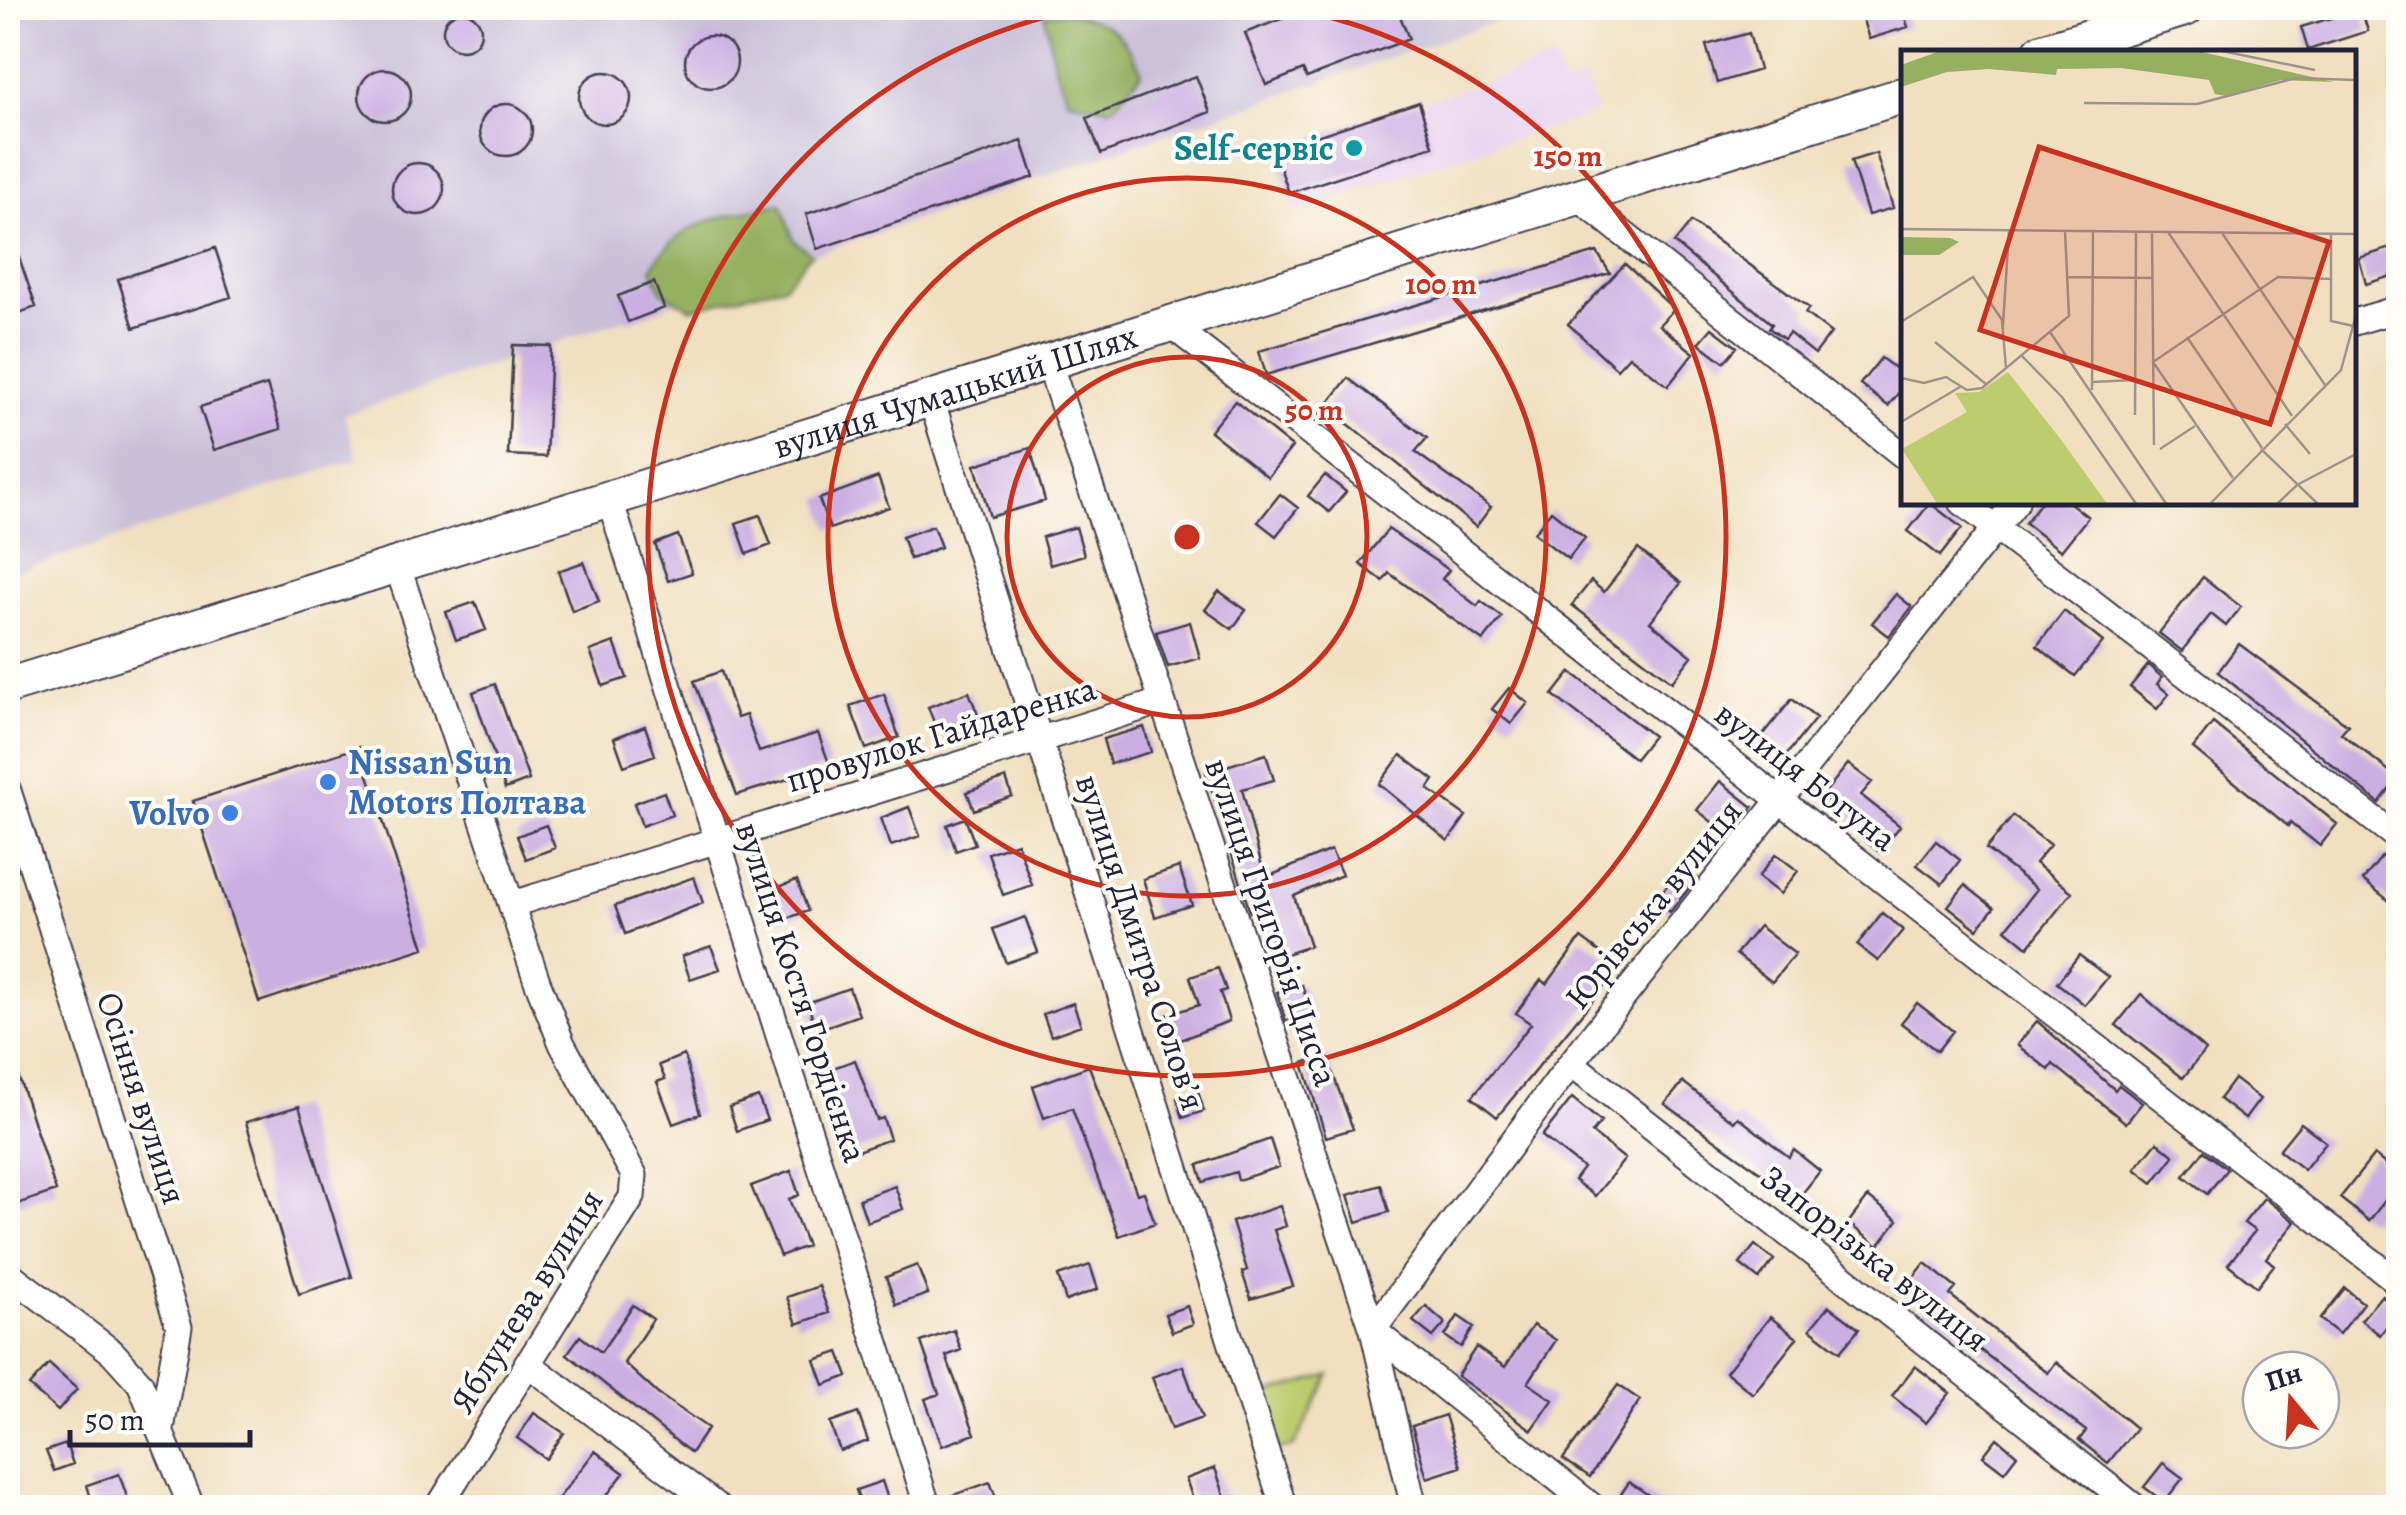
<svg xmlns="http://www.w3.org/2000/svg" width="2406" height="1515" font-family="Alegreya,serif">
<rect width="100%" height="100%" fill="#fdfcf7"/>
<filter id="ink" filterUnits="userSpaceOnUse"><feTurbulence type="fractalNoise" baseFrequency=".01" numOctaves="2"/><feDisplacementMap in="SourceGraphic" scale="20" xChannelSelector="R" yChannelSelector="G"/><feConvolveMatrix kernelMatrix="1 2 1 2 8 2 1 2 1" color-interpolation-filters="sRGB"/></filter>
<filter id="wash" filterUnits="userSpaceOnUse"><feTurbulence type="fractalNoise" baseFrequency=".0048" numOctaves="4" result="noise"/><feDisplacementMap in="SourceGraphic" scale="40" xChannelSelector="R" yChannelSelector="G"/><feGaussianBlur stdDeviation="2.25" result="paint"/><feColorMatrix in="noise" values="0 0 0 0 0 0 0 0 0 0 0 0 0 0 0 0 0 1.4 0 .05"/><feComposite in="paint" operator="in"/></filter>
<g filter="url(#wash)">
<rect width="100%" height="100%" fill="#f1dfc0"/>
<path fill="#e8d2ef" d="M1555,59L1564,86L1586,79L1596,113L1294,210L1274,150Z"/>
<path fill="#c9bfd8" d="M8,8H1535L344,415L358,459L8,574Z"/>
<path fill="#bccc6e" stroke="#6f7754" stroke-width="2.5" d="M1330,1375L1294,1446L1279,1450L1261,1395Z"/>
<path fill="#95b061" stroke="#5c694e" stroke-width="2.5" d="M1062,12C1110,22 1120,28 1142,72L1112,109L1068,100L1054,65L1045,15Z
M781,204L794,241L811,254L785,285L691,309L662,292L652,268C679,218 730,215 781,204Z"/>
<g id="blocks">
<path fill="#ccafe2" d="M1310,8H1397L1409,39L1307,78L1303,70L1266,85L1245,33Z
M1859,8H1902L1908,27L1869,39Z
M2361,9L2368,31L2308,50L2301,27Z
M443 31a19 19 0 1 1 38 0a19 19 0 1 1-38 0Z
M1749,33L1759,70L1717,83L1706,45Z
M685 62a26 26 0 1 1 52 0a26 26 0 1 1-52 0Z
M359 95a26 26 0 1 1 52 0a26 26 0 1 1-52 0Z
M579 98a26 26 0 1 1 52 0a26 26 0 1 1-52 0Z
M1196,76L1210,112L1101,154L1087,118Z
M1419,102L1433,146L1289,193L1274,150Z
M480 130a26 26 0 1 1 52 0a26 26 0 1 1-52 0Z
M1022,141L1034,177L817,249L806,214Z
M1876,153L1893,208L1868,215L1851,161Z
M392 189a26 26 0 1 1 52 0a26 26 0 1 1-52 0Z
M1691,222L1809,308L1805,313L1831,333L1815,354L1789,333L1784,339L1769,328L1772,324L1674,243Z
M11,234L36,307L8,317V235Z
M2394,247L2398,274L2366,284L2359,258Z
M215,248L231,297L134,328L118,279Z
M1597,252L1610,273L1266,375L1259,351Z
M1625,264L1674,309L1659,325L1694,353L1668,386L1629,356L1617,369L1568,324Z
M654,282L664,308L628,322L618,296Z
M1712,328L1737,347L1724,362L1699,343Z
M513,345L551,346L546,457L508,455Z
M1881,358L1904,375V386L1888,406L1860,384Z
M1348,378L1427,438L1415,452L1491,507L1476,527L1326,406Z
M267,385L281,429L214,450L200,407Z
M1235,401L1292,447L1268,477L1210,431Z
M1030,448L1045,501L990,517L975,465Z
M1325,475L1346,492L1329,512L1308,496Z
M878,477L889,507L830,529L819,499Z
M1280,494L1298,508L1276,536L1258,522Z
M2041,502H2069L2088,517L2061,551L2025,523Z
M1930,503L1962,528L1940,556L1908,531Z
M1551,511L1585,538L1568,559L1534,533Z
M760,515L771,545L747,554L736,523Z
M933,526L941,547L910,559L902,537Z
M1076,527L1084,555L1050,565L1042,537Z
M1388,529L1449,570L1442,579L1477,606L1481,601L1502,617L1483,641L1389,573L1383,581L1360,564Z
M678,535L692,573L668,581L655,544Z
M1638,549L1681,583L1650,622L1692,656L1672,682L1572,605L1591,581L1604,592Z
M584,562L599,601L572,611L558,571Z
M2203,577L2241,607L2226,626L2211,614L2182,651L2159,633Z
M1219,591L1246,610L1232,629L1205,610Z
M1896,594L1912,607L1889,636L1872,623Z
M475,602L486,630L456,640L446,612Z
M2064,611L2103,642L2075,676L2037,646Z
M1190,622L1200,658L1168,667L1156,632Z
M614,642L627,678L603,686L590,651Z
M2239,644L2348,725L2341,733L2398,778L2379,803L2218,672Z
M2148,665L2162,677L2157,684L2169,694L2157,709L2130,687Z
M721,671L737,718L746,715L759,752L818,733L830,766L737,795L694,681Z
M1571,672L1653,736L1635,759L1553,695Z
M495,684L529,780L505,789L473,692Z
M1509,688L1528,703L1511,724L1492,709Z
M969,692L978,715L937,730L928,707Z
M884,694L899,737L866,749L850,706Z
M1792,699L1816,718L1780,763L1756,744Z
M2213,723L2337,824L2320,846L2290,822L2288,826L2193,748Z
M645,726L655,755L624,766L614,738Z
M1144,727L1151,752L1110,764L1103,739Z
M359,747L424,948L259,1002L193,801Z
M1266,754L1274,780L1242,789L1265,878L1331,850L1342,875L1294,896L1310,946L1277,957L1262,909L1250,912L1206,772Z
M1401,755L1434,780L1428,789L1466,816L1448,841L1379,784Z
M1848,764L1872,782L1861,795L1900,826L1880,852L1864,839L1869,833L1822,796Z
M1006,778L1012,796L974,810L967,792Z
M1720,781L1753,807L1730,836L1697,810Z
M664,792L672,815L642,826L634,803Z
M909,807L920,836L891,846L881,818Z
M2013,816L2050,845L2035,863L2072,892L2028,947L2006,929L2037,889L1986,849Z
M965,818L975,844L956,851L947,825Z
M546,825L555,848L526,859L517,836Z
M1936,841L1960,860L1942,884L1917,865Z
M1017,843L1032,885L1003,895L988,853Z
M1776,854L1798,871L1780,894L1758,877Z
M2383,855L2398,867V908L2363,880Z
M1682,866L1697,878L1670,912L1655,901Z
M1179,867L1192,905L1155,917L1143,879Z
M694,877L703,903L625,934L615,906Z
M797,880L808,911L779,921L768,891Z
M1965,885L1994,908L1977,929L1948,906Z
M1882,913L1903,930L1878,961L1857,945Z
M1025,917L1038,952L1006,963L993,929Z
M1759,926L1795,954L1772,982L1736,954Z
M1581,938L1620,967L1497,1117L1472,1097L1531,1024L1516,1013L1541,980L1547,984Z
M711,946L720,969L690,979L682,956Z
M2079,955L2108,977L2085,1005L2057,983Z
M1218,968L1226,990L1220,992L1229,1021L1170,1044L1161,1017L1199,1005L1190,977Z
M1302,985L1311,1013L1286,1021L1277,992Z
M849,988L859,1015L817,1030L807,1003Z
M2141,994L2205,1050L2183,1078L2116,1025Z
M1073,1003L1081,1025L1051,1036L1043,1014Z
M1917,1003L1953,1031L1937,1051L1901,1023Z
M2037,1021L2115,1090L2119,1085L2142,1103L2126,1123L2053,1064L2049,1070L2017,1045Z
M11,1054L56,1191L8,1207V1055Z
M684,1055L700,1114L673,1124L657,1082L665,1079L659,1065Z
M1326,1055L1353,1129L1326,1137L1303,1063Z
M855,1060L877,1120L883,1118L890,1139L855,1152L822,1072Z
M1089,1066L1137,1194L1144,1192L1155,1223L1119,1236L1072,1108L1044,1118L1033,1086Z
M2234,1079L2260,1099L2245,1119L2219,1099Z
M1683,1082L1734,1122L1738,1117L1789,1157L1794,1150L1820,1171L1798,1199L1665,1104Z
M1198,1091L1204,1111L1183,1118L1177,1098Z
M758,1097L767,1120L737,1131L729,1107Z
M1572,1098L1601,1122L1592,1133L1625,1159L1595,1196L1574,1180L1583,1168L1542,1136Z
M299,1106L352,1277L299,1294L246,1122Z
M2301,1123L2326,1142L2304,1170L2279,1150Z
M1270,1139L1279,1167L1238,1180L1236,1172L1203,1182L1198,1165Z
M2157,1142L2174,1156L2153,1183L2135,1169Z
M2204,1151L2227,1169L2207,1194L2184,1176Z
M2374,1155L2398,1174V1184L2369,1221L2340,1198Z
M791,1171L799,1195L789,1199L807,1246L780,1256L751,1186Z
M1381,1185L1389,1212L1357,1222L1348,1195Z
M895,1186L903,1209L867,1222L859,1199Z
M1868,1197L1898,1220L1878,1246L1848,1223Z
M2264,1198L2295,1222L2266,1258L2274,1265L2257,1287L2228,1264L2255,1231L2244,1223Z
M1280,1206L1286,1226L1274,1230L1293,1286L1251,1299L1242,1272L1247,1270L1232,1222Z
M1755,1245L1774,1260L1759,1279L1740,1264Z
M1925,1263L1956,1288L1950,1295L2048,1373L2056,1362L2136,1428L2108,1463L2079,1440L2086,1431L1903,1291Z
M917,1265L928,1294L896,1305L886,1277Z
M1090,1265L1098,1289L1066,1301L1058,1276Z
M819,1286L829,1313L797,1324L787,1297Z
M2345,1288L2363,1303L2339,1334L2320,1319Z
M2382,1295L2398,1312L2380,1335L2361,1320Z
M633,1305L653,1319L624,1363L658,1394L708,1428L691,1453L567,1354L580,1336L601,1352Z
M1187,1306L1193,1324L1172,1332L1165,1314Z
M1426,1306L1445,1323L1433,1337L1413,1321Z
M1829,1306L1859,1329L1840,1352L1810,1329Z
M1458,1316L1474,1327L1461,1347L1445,1336Z
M1770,1317L1797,1338L1753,1394L1726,1372Z
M1533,1325L1556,1340L1528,1383L1553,1400L1532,1430L1457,1376L1476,1347L1505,1367Z
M954,1330L961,1350L946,1356L975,1434L942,1446L925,1399L939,1394L921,1342Z
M839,1352L848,1376L824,1385L815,1360Z
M49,1364L77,1389L58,1411L29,1386Z
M1183,1366L1202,1418L1171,1429L1152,1377Z
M1915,1366L1950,1393L1926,1423L1892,1396Z
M1618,1385L1640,1400L1590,1477L1563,1459Z
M534,1413L564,1433L546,1459L517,1438Z
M858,1413L868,1441L840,1451L830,1423Z
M1445,1415L1461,1467L1427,1478L1412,1426Z
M1997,1438L2017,1455L2004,1472L1983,1456Z
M66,1444L73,1464L54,1471L46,1451Z
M595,1451L624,1473L597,1508H551Z
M2163,1463L2183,1478L2164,1502L2144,1487Z
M1215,1468L1226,1500L1196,1508L1186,1479Z
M119,1474L131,1508H94L87,1485Z
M882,1481L891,1508H862L856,1490Z
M990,1482L1000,1508H944L942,1499Z
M1629,1482L1668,1508H1612Z"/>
</g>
</g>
<g filter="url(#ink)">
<use href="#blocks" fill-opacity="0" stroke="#413e4f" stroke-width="2.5"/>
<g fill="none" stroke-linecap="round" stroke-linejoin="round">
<defs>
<path id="minor" d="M1577,197L1904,456
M2354,322L2398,309
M1171,325L2398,1282
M1049,363L1373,1330L1414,1508
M931,399L1284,1508
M609,497L928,1508
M1962,502L2398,838
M397,565L537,981L562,1044L634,1175L632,1197L438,1508
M8,791L179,1327L161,1429
M513,904L1160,702
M1571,1063L2136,1508
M8,1273L112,1352L140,1383L192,1508
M527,1363L719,1508
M1594,1508L1373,1330L1571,1063L2016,502"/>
<g id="secondary">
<path d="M2041,52L2186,8"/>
<path id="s1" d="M8,686L1904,95"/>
</g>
</defs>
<use href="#minor" stroke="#413e4f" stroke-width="29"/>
<use href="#secondary" stroke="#413e4f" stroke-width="39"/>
<use href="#minor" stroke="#fff" stroke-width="25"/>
<use href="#secondary" stroke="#fff" stroke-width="35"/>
</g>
</g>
<g fill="none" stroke="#c8321e" stroke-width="5">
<circle cx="1187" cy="537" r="180"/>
<circle cx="1187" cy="537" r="359"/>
<path d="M1290 8A539 539 0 1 1 1084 8"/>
</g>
<circle fill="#0f9aa8" stroke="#fdfcf7" stroke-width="4" cx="1354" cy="148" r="10"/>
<g fill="#3f7fe0" stroke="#fdfcf7" stroke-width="4">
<circle cx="328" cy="782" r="10"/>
<circle cx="230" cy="813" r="10"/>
</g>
<g text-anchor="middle" stroke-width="8" stroke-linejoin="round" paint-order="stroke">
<g font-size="35" font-weight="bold" fill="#0d838f" stroke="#fdfcf7" text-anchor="end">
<text x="1334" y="160">Self-сервіс</text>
</g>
<g font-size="35" fill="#22223b" stroke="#fdfcf7">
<text dy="12" stroke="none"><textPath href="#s1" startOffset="992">вулиця Чумацький Шлях</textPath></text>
<text transform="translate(941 734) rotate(-17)" y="12">провулок Гайдаренка</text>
<text transform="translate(1806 776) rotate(38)" y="12">вулиця Богуна</text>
<text transform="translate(1653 904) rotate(-51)" y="12">Юрівська вулиця</text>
<text transform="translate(1272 922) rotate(71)" y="12">вулиця Григорія Цисса</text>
<text transform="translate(1141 942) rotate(72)" y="12">вулиця Дмитра Соловʼя</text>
<text transform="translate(802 992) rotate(72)" y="12">вулиця Костя Гордієнка</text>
<text transform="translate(142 1098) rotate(72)" y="12">Осіння вулиця</text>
<text transform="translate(1875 1258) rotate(38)" y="12">Запорізька вулиця</text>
<text transform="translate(526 1301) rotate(-58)" y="12">Яблунева вулиця</text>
</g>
<g font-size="35" font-weight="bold" fill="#366cbe" stroke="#fdfcf7" text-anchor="start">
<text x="348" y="774">Nissan Sun<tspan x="348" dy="40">Motors Полтава</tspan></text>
<text x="210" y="825" text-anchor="end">Volvo</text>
</g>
</g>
<g transform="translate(1901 50)">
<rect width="455" height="455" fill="#f1dfc0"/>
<path d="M107,322L161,391L207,455H37L1,399L66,362L54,343L78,342Z" fill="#bccc6e"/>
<path d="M42,0H292L433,32L380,30L325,46L314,44L308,30L220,18L156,19L155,25L88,19L46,22L0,37V15ZM0,187L49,188L58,192L38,205H0Z" fill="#95b061"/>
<path fill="none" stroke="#9e938b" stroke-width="2.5" d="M316,0L414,20M183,53L296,54L395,28L455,30M0,179L455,184M251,182L253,395M267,182L391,366M321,183L424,335M430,184V271L452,276M165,227L251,228M0,272L72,227L101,270L105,318M102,275L108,180M149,282L266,455M286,287L361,398M34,292L86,335M121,306L161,347L236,455M0,328L23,333L45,327L66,340L81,338L168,266L164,181M191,332L233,330M191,340L192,181M234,365L235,182M0,372L59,337M384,374L409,404M259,399L294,376M360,399L418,455M332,428L252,312L377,227L430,229M308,455L440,320L455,265M375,455L396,435L455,404"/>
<path fill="#c8321e" fill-opacity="0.15" stroke="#c8321e" stroke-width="5" d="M138,97L428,192L369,374L79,280Z"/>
<rect width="455" height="455" fill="none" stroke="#22223b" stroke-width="5"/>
</g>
<circle cx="1187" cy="537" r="15" fill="#c8321e" stroke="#fdfcf7" stroke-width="5"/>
<g font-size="30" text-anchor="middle" font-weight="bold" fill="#c8321e" stroke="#fdfcf7" stroke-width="8" stroke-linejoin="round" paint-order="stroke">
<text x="1568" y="166">150 m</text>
<text x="1441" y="294">100 m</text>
<text x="1314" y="420">50 m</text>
</g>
<rect width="2406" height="1515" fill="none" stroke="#fdfcf7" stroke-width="40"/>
<g transform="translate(2291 1400) rotate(342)"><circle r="48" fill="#fdfcf7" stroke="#a5a5ac" stroke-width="2.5"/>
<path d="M0-8L18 38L0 25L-18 38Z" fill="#c8321e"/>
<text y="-15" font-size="28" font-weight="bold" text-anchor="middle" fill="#22223b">Пн</text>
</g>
<path d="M70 1430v15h180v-15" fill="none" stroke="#22223b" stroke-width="5"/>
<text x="85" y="1430" font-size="30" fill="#22223b" stroke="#fdfcf7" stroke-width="8" paint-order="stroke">50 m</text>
</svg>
